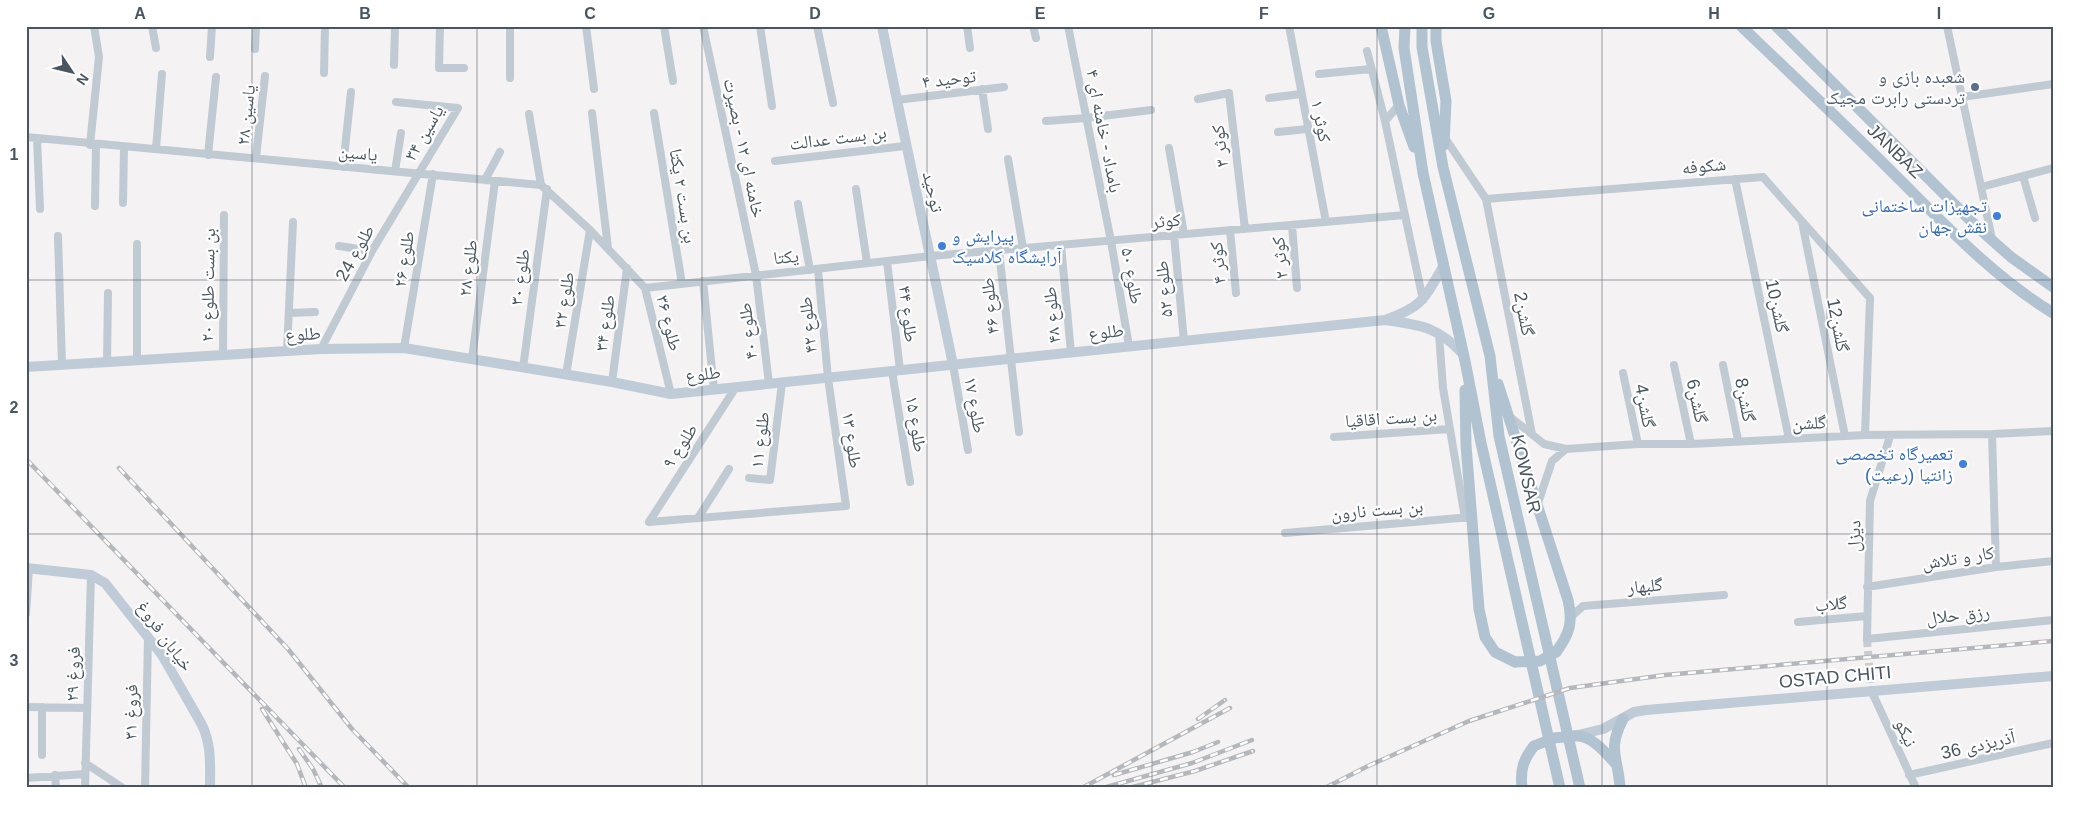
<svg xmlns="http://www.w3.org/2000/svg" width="2079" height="814" font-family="Helvetica,'Noto Naskh Arabic',sans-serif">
<rect width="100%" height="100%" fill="#f4f2f2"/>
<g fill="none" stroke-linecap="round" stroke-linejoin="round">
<path stroke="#c9cbce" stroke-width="8" stroke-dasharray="8 4" stroke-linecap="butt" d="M1867,639L1871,690"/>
<path stroke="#c0cad2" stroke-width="8" d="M152,26L156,48
M440,26L439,68H464
M586,26L594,89
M664,26L673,81
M703,26L756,275L769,384
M760,26L772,106
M817,26L833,103
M967,26L970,48
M1033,26L1036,38
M1068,26L1111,241L1129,346
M1289,26L1326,222
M1947,26L1992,239
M255,49L256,26
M1367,51L1385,121L1423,300
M210,57L212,26
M394,65L395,26
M324,73L325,26
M1319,74L1371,69
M510,78V26
M982,89L988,129
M1962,97L2053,84
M1269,98L1301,94
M1198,99L1229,93L1245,229
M897,100L1004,87
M592,113L608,248
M654,113L682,284
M529,114L541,185
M1046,121L1086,118L1151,110
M1385,121L1399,105
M1278,132L1307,129
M26,137L541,185L590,230L645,288L671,394
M37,138L40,209
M1445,138L1486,199L1532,434
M90,145L99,57L94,26
M1169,148L1184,234
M156,149L162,74
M208,155L216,77
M256,157L265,76
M1008,159L1023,248
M775,161L905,146
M343,167L351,92
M395,171L401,133
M2023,176L2035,218
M1735,179L1789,439
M485,180L500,152
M1981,187L2053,168
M856,189L867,263
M1486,199L1763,177L1870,298L1865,435
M123,203L124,147
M798,204L810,270
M95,206L96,145
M1802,222L1845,436
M1292,225L1297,288
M1230,230L1236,293
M1174,235L1184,341
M58,236L62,365
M137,244V360
M1061,245L1071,353
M339,246L372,251
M999,251L1019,432
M887,261L900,370
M703,281L714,390
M645,288L931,256L1405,215
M290,313L315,312
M1439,334L1443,388L1465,518
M404,348L433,174
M321,349L372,251L458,108L396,102
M287,351L293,222
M223,355L224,215
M472,359L495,181
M107,362L108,293
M953,365L968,450
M1674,365L1691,444
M1723,365L1738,440
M523,368L547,189
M892,371L910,482
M1623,373L1638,444
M566,375L590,230
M612,382L627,268
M1509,416L1544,444L1566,449L1638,444H1691L1865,435L1992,434L2053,431
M1992,434L1996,567
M1890,436L1870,501L1867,639L2053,620
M1334,437L1450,429
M749,478L770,480L782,383
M1538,503L1552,461L1566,449
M698,518L729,469
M649,522L846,506L828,378L818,269
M649,522L736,387
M1285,533L1471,517
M1867,587L1996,567L2053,561
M26,614L29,568
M1572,616L1583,606L1724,595
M1798,622L1867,616
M1871,690L1916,788
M26,707L87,708
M42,707V755
M85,763L123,788
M55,775L56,788
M1909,775L2053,743
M26,778L85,774
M85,788L91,575
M145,788L148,637"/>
<path stroke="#bfcbd6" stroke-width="10" d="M882,26C904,139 930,252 953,365
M1444,265C1424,299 1423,307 1385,320C1420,325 1437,326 1463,354
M26,367L321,349L404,348L612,382L671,394L1385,320
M26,568L91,575L105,583L162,655L201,723C212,744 210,765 210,788
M1578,735L1603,729L1634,712L1646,710L2053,676"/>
<path stroke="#b1c2d1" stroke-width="11" d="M1381,26L1399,105L1414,147
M1405,26L1404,48L1423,173L1465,361L1481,443L1560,788
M1422,26V47L1443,167L1490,356L1499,436L1580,788
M1436,26V41L1446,101L1444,145
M1741,26C1790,73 1840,120 1888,168C1941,220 1989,274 2053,313
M1776,26L1976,226L2011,257L2053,287
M1498,384L1568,600C1573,622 1570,634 1556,652
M1465,390L1466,445L1479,609L1485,637L1495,652L1515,662
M1574,736C1591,734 1606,753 1616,764
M1522,788C1520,770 1523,760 1534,746
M1620,788C1618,756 1607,750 1623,719"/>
<defs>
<path id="rail" d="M26,459L345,788
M119,468L288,649L352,729L409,788
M262,709L297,764L306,788
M1198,719L1225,700
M299,749L313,769L322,788
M1114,775L1193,752L1218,742
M1082,788L1230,708
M1103,788L1192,763L1252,740
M1129,788L1195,771L1253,751
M1325,788L1368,766L1469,721L1570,688L1665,675L2053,641"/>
</defs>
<use href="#rail" stroke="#b4b7bc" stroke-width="4.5"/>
<use href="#rail" stroke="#fff" stroke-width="2.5" stroke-dasharray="8" stroke-linecap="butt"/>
<path stroke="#b1c2d1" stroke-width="11" d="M1515,662L1540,661L1556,652
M1534,746L1554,738L1574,736"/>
</g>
<path fill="none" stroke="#495661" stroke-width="1" stroke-opacity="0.55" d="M252,26V788M477,26V788M702,26V788M927,26V788M1152,26V788M1377,26V788M1602,26V788M1827,26V788M26,280H2053M26,534H2053"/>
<circle fill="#5c6f8a" stroke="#fff" stroke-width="2" cx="1975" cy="87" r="5"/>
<g fill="#3f7fe0" stroke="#fff" stroke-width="2">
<circle cx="1997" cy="216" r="5"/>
<circle cx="942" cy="246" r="5"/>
<circle cx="1963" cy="464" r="5"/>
</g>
<g text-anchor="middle" stroke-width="4.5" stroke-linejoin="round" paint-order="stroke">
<g font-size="18" fill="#4e5e75" stroke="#fff" text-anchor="end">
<text x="1965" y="83">شعبده بازی و<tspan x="1965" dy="21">تردستی رابرت مجیک</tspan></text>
</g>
<g font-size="18" fill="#495661" stroke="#fff">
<text transform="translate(949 79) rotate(-7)" y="6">توحید ۴</text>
<text transform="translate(246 115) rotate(-84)" y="6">یاسین ۲۸</text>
<text transform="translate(1321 121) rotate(79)" y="6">کوثر ۱</text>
<text transform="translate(1104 131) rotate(79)" y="6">بامداد - خامنه ای ۴</text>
<text transform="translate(424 133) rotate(-60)" y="6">یاسین ۳۴</text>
<text transform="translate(838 138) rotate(-7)" y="6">بن بست عدالت</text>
<text transform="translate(1220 146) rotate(-96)" y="6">کوثر ۳</text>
<text transform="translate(744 148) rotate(78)" y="6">خامنه ای ۱۲ - بصیرت</text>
<text transform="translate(1895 151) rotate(44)" y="6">JANBAZ</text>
<text transform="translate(358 153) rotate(5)" y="6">یاسین</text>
<text transform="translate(1704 166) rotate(-5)" y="6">شکوفه</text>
<text transform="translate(933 192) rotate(77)" y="6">توحید</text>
<text transform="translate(683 196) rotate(81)" y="6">بن بست ۲ یکتا</text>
<text transform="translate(1166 221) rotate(-5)" y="6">کوثر</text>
<text transform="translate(355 253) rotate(-61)" y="6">طلوع 24</text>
<text transform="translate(786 257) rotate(-6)" y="6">یکتا</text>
<text transform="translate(1280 258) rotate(-95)" y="6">کوثر ۲</text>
<text transform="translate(404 259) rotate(-81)" y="6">طلوع ۲۶</text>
<text transform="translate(1218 263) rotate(-95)" y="6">کوثر ۴</text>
<text transform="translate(468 268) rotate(-83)" y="6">طلوع ۲۸</text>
<text transform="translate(1132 276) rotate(80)" y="6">طلوع ۵۰</text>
<text transform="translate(520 277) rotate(-82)" y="6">طلوع ۳۰</text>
<text transform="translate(208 285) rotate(-89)" y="6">بن بست طلوع ۲۰</text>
<text transform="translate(1164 289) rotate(-95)" y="6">طلوع ۵۲</text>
<text transform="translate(564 300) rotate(-81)" y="6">طلوع ۳۲</text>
<text transform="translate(990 306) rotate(-96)" y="6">طلوع ۴۶</text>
<text transform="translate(1777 306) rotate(78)" y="6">گلشن10</text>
<text transform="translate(908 314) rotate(83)" y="6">طلوع ۴۴</text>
<text transform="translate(1524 314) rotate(79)" y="6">گلشن2</text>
<text transform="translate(1052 315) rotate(-95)" y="6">طلوع ۴۸</text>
<text transform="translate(605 323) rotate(-82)" y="6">طلوع ۳۴</text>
<text transform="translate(669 323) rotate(76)" y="6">طلوع ۳۶</text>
<text transform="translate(808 325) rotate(-96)" y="6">طلوع ۴۲</text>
<text transform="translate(1838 325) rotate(79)" y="6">گلشن12</text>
<text transform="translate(748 331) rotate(-97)" y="6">طلوع ۴۰</text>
<text transform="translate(1106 332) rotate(-6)" y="6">طلوع</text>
<text transform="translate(303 334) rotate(-3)" y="6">طلوع</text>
<text transform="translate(703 374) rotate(-6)" y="6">طلوع</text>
<text transform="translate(1745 400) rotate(79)" y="6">گلشن8</text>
<text transform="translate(1697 401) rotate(78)" y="6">گلشن6</text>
<text transform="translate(975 405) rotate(80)" y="6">طلوع ۱۷</text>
<text transform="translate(1645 406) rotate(79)" y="6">گلشن4</text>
<text transform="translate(1391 418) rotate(-4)" y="6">بن بست اقاقیا</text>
<text transform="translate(1809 423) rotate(-3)" y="6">گلشن</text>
<text transform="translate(916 424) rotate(81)" y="6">طلوع ۱۵</text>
<text transform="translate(760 440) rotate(-83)" y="6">طلوع ۱۱</text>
<text transform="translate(852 440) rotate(82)" y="6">طلوع ۱۳</text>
<text transform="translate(680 446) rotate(-57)" y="6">طلوع ۹</text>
<text transform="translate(1526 474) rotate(77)" y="6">KOWSAR</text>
<text transform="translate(1377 510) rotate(-5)" y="6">بن بست نارون</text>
<text transform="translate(1854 536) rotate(-88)" y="6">دیزل</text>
<text transform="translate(1958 558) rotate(-9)" y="6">کار و تلاش</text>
<text transform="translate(1645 586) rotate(-5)" y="6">گلبهار</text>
<text transform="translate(1831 604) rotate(-5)" y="6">گلاب</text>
<text transform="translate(1958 615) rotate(-6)" y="6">رزق حلال</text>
<text transform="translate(165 636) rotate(54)" y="6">خیابان فروغ</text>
<text transform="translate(73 674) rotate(-88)" y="6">فروغ ۲۹</text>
<text transform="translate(1835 677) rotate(-5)" y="6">OSTAD CHITI</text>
<text transform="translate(131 712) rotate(-89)" y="6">فروغ ۳۱</text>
<text transform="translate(1906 733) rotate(66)" y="6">نیکو</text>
<text transform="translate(1978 745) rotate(-13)" y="6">آذریزدی 36</text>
</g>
<g font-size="18" fill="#366cbe" stroke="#fff" text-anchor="end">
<text x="1987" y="212">تجهیزات ساختمانی<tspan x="1987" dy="21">نقش جهان</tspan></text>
<text x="952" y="242" text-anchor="start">پیرایش و<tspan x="952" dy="21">آرایشگاه کلاسیک</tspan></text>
<text x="1953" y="460">تعمیرگاه تخصصی<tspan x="1953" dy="21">زانتیا (رعیت)</tspan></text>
</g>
</g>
<rect width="2079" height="814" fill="none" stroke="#ffffff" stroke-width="55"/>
<g transform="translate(72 72) rotate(125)" stroke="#ffffff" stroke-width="4" paint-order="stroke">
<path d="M0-4L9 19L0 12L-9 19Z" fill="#495661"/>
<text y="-8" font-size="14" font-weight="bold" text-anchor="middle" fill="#495661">N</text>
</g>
<rect x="28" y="28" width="2024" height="758" fill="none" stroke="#495661" stroke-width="2"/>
<g font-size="16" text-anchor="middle" font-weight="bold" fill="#495661">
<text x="140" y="19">A</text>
<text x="365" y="19">B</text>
<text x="590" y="19">C</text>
<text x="815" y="19">D</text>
<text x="1040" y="19">E</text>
<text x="1264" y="19">F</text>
<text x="1489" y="19">G</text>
<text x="1714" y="19">H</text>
<text x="1939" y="19">I</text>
<text x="14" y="160">1</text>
<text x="14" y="413">2</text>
<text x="14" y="666">3</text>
</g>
</svg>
